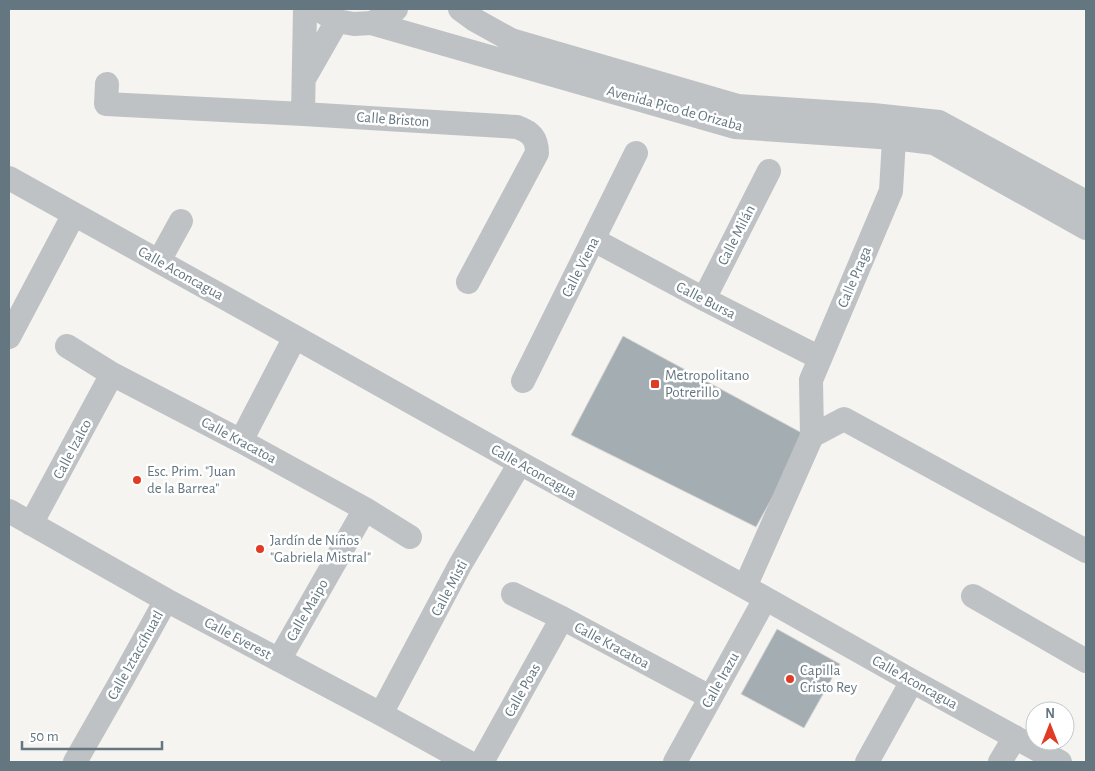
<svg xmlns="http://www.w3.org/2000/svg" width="1095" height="771" font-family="'Alegreya Sans',sans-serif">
<rect width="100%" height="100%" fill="#f5f4f0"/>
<path fill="#a4aeb2" stroke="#d6d5d3" d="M623,336L802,433L782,480L756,527L571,435Z
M777,629L840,664L804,728L741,694Z"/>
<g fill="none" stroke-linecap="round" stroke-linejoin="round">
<path stroke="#bec2c5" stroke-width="24" d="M318,9L337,21L354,24L371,23L387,16L396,9
M460,9L475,20L511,40L738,106L873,115L939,122L1086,202
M371,23L735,127L894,138L934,143L1086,228
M305,77L337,21
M107,84L106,104L303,114L517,127C531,132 537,138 537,153L468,282
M303,114L305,9
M9,178L295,337L520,463L745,587L912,681L1060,762
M594,240L704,299L820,358
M159,261L181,221
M704,299L769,171
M9,337L74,214
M67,346L112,374L241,441L365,509L410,537
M523,381L636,153
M812,436L844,419L1086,551
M241,441L295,337
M9,511L166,600L381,714L468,762
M31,524L112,374
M745,587L812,436L811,380L891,191L895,122
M513,594L562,618L710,697
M973,596L1086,661
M279,660L365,509
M381,714L460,565L520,463
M75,762L124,676L166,600
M482,762L562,618
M675,762L765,599
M867,762L912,681
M1000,762L1015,737"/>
</g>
<g fill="#e03b25" stroke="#fff" stroke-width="2">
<rect x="650" y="379" width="10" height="10" rx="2.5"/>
<circle cx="137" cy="480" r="5"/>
<circle cx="260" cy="549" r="5"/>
<circle cx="790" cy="679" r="5"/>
</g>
<g text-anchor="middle" stroke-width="5" stroke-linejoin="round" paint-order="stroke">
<g font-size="15" fill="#647781" stroke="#fff">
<text transform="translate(675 108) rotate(15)" y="5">Avenida Pico de Orizaba</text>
<text transform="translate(393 119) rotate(4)" y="5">Calle Briston</text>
<text transform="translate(736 235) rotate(-63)" y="5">Calle Milán</text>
<text transform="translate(580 267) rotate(-63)" y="5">Calle Viena</text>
<text transform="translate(181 273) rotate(29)" y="5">Calle Aconcagua</text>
<text transform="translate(854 277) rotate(-67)" y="5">Calle Praga</text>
<text transform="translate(706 300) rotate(27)" y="5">Calle Bursa</text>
<text transform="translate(239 440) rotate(28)" y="5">Calle Kracatoa</text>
<text transform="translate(72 449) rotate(-62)" y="5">Calle Izalco</text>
<text transform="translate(534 471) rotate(29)" y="5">Calle Aconcagua</text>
<text transform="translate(449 588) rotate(-62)" y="5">Calle Misti</text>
<text transform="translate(307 610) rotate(-60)" y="5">Calle Maipo</text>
<text transform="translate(238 638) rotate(28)" y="5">Calle Everest</text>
<text transform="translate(612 645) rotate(28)" y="5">Calle Kracatoa</text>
<text transform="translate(135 655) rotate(-61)" y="5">Calle Iztaccíhuatl</text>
<text transform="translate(720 680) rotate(-61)" y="5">Calle Irazu</text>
<text transform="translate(915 682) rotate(29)" y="5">Calle Aconcagua</text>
<text transform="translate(522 690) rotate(-61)" y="5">Calle Poas</text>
</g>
<g font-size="15" fill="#647781" stroke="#fff" text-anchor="start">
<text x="665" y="380">Metropolitano<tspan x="665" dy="17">Potrerillo</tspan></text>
<text x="147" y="476">Esc. Prim. "Juan<tspan x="147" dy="17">de la Barrea"</tspan></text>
<text x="270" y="545">Jardín de Niños<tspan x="270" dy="17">"Gabriela Mistral"</tspan></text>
<text x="800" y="675">Capilla<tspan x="800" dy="17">Cristo Rey</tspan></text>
</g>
</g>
<rect width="1095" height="771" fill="none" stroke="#647781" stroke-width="20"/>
<g transform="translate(1050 726)"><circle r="24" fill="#ffffff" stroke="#c1c9cd"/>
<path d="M0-4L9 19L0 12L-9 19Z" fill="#e03b25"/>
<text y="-8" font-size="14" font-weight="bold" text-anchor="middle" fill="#647781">N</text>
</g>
<path d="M22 741v8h140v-8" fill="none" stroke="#647781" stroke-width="2.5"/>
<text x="30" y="741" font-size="15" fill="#647781" stroke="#ffffff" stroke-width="4" paint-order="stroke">50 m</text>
</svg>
